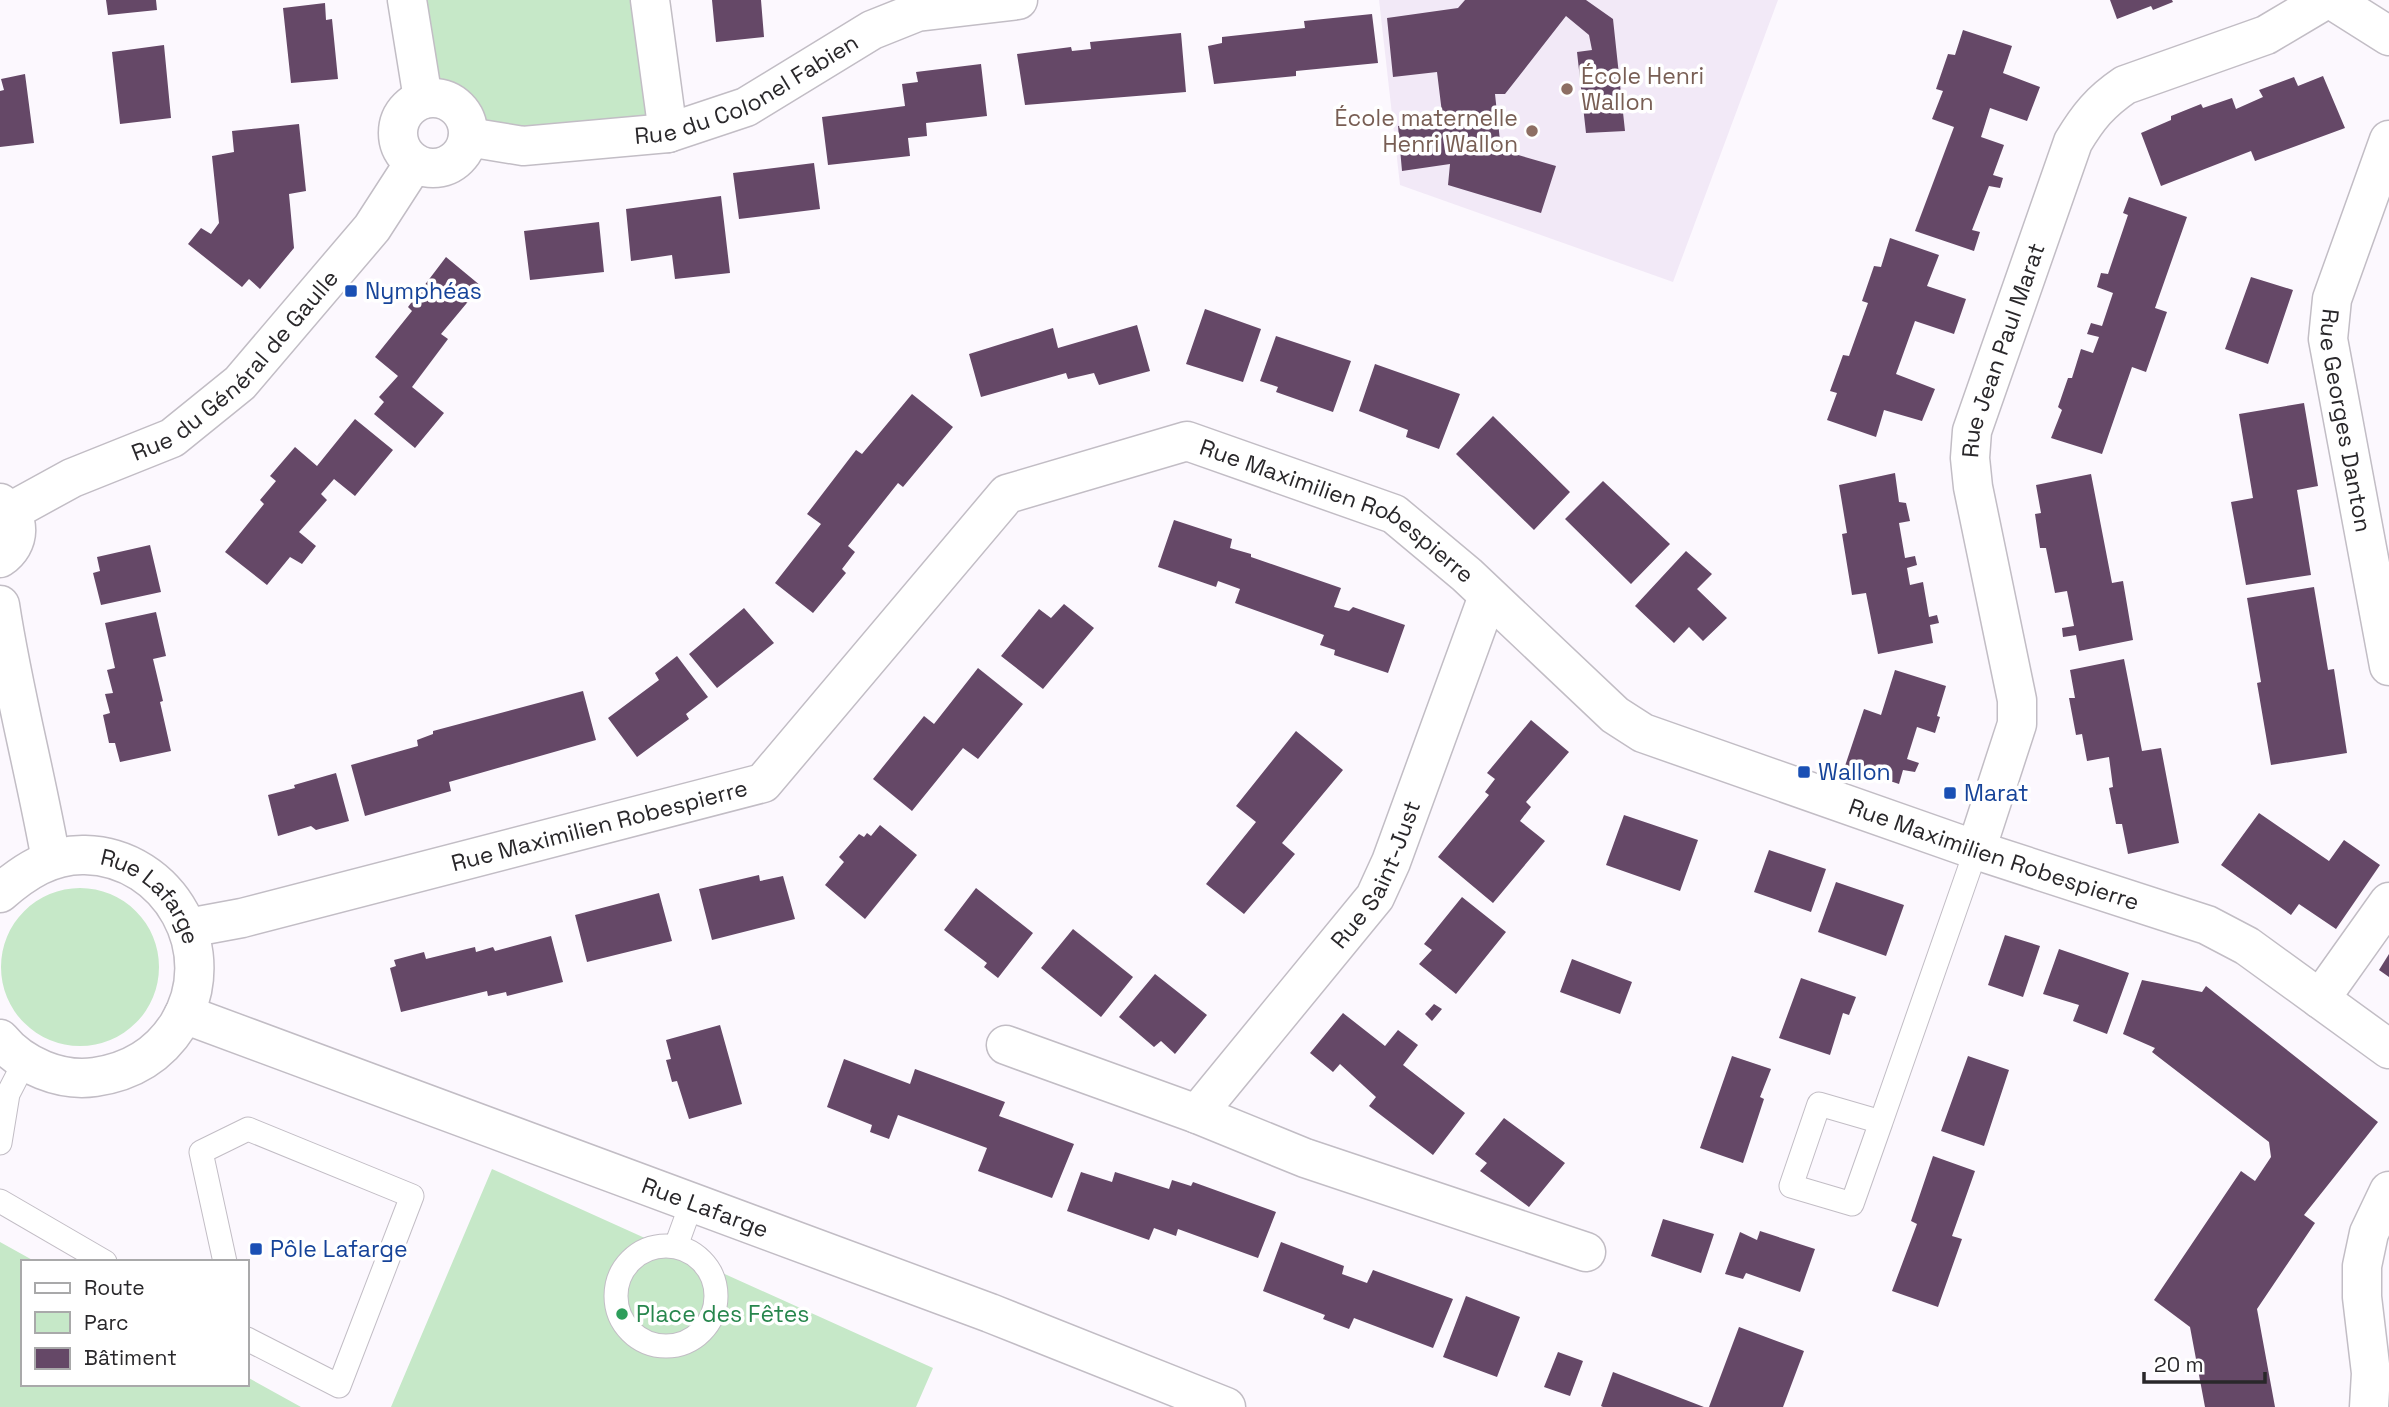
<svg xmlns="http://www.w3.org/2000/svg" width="2389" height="1407" font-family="'Space Grotesk',sans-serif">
<rect width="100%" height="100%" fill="#fcf8fe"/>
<path fill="#f2e9f7" d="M1379,0H1778L1673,282L1400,185Z"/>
<path fill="#c6e8c8" d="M407,0H650L668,133L467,126C461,110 452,102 435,98Z
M1 967a79 79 0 1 1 158 0a79 79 0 1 1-158 0Z
M492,1169L933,1368L916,1407H391Z
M0,1242L36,1262H23V1384H247V1377L301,1407H0Z"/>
<path fill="#654867" d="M106,0H156L157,10L108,15Z
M712,0H761L764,37L716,42Z
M1465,0H1586L1613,19L1625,131L1586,133L1577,52L1592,50L1589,35L1566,16L1505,94H1495L1501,150L1556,166L1541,213L1448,185L1450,164L1402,171L1398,126L1443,121L1437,72L1393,77L1387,18L1458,8Z
M2110,0H2172L2173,2L2153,10L2151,6L2117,19Z
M325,3L326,20L332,19L338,79L291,83L283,8Z
M1372,14L1378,63L1296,71V76L1214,84L1208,46L1222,43V37L1305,28L1304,21Z
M1963,30L2012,46L2003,73L2040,87L2027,121L1990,108L1981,137L2004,145L1993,175L2003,178L2000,188L1989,186L1972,230L1980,232L1974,251L1915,231L1954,127L1932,119L1943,91L1936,89L1948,54L1955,55Z
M1181,33L1186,92L1025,105L1017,54L1071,47L1072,51L1091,49L1090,42Z
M164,45L171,118L120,124L112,52Z
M981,64L987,116L926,123L927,136L908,138L910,156L828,165L822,117L905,106L902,84L918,82L916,72Z
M25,74L34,143L0,147V91L4,90L1,79Z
M2323,76L2345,128L2255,161L2251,151L2161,186L2141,133L2171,120V116L2201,104L2203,108L2232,98L2236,109L2263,97L2259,90L2294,77L2298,86Z
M299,124L306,191L289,194L294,248L260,289L249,279L242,287L188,244L201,228L211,234L219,223L212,156L234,152L232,131Z
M814,163L820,209L739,219L733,173Z
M721,196L730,273L675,279L672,255L631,261L626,209Z
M2129,197L2187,217L2155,308L2167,312L2146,372L2132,367L2102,454L2051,438L2062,410L2058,407L2068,378H2072L2081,349L2093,353L2099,337L2087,334L2091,323L2102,326L2113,293L2097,287L2101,273L2108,274L2128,215L2123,213Z
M599,222L604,272L530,280L524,231Z
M1890,238L1939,255L1927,286L1966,299L1954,334L1915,321L1896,374L1935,389L1922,421L1884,410L1876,437L1827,420L1837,393L1830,391L1843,355L1849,356L1868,303L1862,301L1874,266L1881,267Z
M446,257L481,286L441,334L448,339L412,387L444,413L415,448L374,414L384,402L379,397L398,376L375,357L412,311L408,307Z
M2251,277L2293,290L2268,364L2225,349Z
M1205,309L1261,329L1243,382L1186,364Z
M1137,325L1150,371L1099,385L1094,373L1068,379L1066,373L981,397L969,354L1053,328L1058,348Z
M1276,336L1351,361L1333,412L1276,392L1278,387L1260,381Z
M1375,364L1460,394L1439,449L1406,437L1408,430L1359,411Z
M912,394L953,427L903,487L898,483L848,546L855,552L842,569L846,573L813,613L775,583L821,524L807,514L856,450L862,454Z
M2304,403L2318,486L2297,490L2311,575L2246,585L2231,502L2253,498L2239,414Z
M1493,416L1570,492L1534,530L1456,454Z
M355,419L393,450L355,496L334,479L321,494L327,500L299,532L316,546L302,564L290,557L267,585L225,552L264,504L260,500L276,481L270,476L295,447L317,466Z
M1895,473L1899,502L1906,503L1910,521L1899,523L1905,558L1915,556L1917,565L1907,568L1910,585L1923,582L1929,617L1937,615L1939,623L1930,625L1933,643L1878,654L1866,593L1852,595L1842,534L1847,533L1839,485Z
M2091,474L2112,583L2123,581L2133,640L2079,651L2076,635L2063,637L2062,628L2074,626L2067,591L2055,593L2046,548H2040L2035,514L2041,513L2036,485Z
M1603,481L1670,544L1631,584L1565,519Z
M1174,520L1232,539L1230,548L1251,554V557L1341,588L1334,607L1349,611L1353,607L1405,625L1388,673L1334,655L1335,650L1320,645L1324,635L1235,603L1240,589L1218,581L1216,587L1158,567Z
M150,545L161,592L101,605L93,573L100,571L97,557Z
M1686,551L1712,574L1697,589L1727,618L1703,641L1689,627L1674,643L1635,606Z
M2314,587L2328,670L2334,669L2347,753L2271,765L2257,683L2261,682L2247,598Z
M1064,604L1094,628L1043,689L1001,656L1039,609L1051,618Z
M744,608L774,643L717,688L689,654Z
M156,612L166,656L153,659L163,701L160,702L171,751L120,762L115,743H109L103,715L110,713L105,694L113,693L107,670L115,668L105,623Z
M677,656L708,697L686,714L689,719L637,757L608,718L659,680L655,673Z
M2124,659L2142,751L2161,748L2179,843L2128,854L2122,824H2116L2109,788L2113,787L2109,757L2087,761L2082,734L2076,735L2069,698H2075L2070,670Z
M978,668L1023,704L978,759L963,748L912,811L873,779L924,716L934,724Z
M1895,670L1946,686L1937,716L1940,717L1935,733L1917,727L1907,759L1919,763L1915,772L1903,770L1899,784L1845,766L1864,709L1881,715Z
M583,691L596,740L449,782L451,791L365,816L351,765L418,746L417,740L433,734V731Z
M1531,720L1569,752L1526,802L1531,807L1520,821L1545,841L1493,903L1438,857L1489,795L1485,792L1495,779L1487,773Z
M1296,731L1343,770L1282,843L1295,854L1244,914L1206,884L1256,822L1236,806Z
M336,773L349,821L316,830L311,826L278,836L268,795L295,788L294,785Z
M2259,813L2329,861L2344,840L2380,865L2336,929L2299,904L2291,915L2221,865Z
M1624,815L1698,840L1680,891L1606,865Z
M880,825L917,855L865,919L825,885L844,862L839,857L859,834L864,837L867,833L871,836Z
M1769,850L1826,869L1811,912L1754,892Z
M759,875L760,881L783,876L795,919L712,940L699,889Z
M1836,882L1904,905L1886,956L1818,932Z
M976,888L1033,933L998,978L984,967L987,963L944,930Z
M659,893L672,941L587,962L575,915Z
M1462,897L1506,932L1456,994L1419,964L1432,950L1424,944Z
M1073,929L1133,977L1101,1017L1041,968Z
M2005,935L2040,946L2023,997L1988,985Z
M551,936L563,982L507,996L506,992L488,996L487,991L401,1012L390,968L396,966L394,960L424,952L426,959L475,947L476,952L493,947L495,951Z
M2059,949L2129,973L2107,1034L2073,1021L2079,1005L2043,994Z
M2389,954V977L2379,970Z
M1572,959L1632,982L1620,1014L1560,992Z
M1155,974L1207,1015L1175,1054L1161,1041L1154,1047L1119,1017Z
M1801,978L1856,997L1849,1015L1843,1013L1830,1055L1779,1038Z
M2142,980L2202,992L2206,986L2378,1122L2304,1215L2315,1223L2257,1309L2275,1407H2205L2190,1327L2154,1300L2241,1171L2255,1181L2271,1157L2269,1142L2152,1052L2155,1048L2123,1034Z
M1434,1004L1442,1009L1432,1021L1425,1014Z
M1343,1013L1385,1046L1398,1030L1418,1045L1403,1065L1465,1113L1433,1155L1369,1106L1376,1097L1340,1064L1333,1072L1310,1053Z
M720,1025L742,1104L689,1119L677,1081L672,1082L666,1060L671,1059L666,1040Z
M1732,1056L1771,1069L1760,1097L1764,1099L1743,1163L1700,1148Z
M1968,1056L2009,1070L1984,1146L1941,1131Z
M844,1059L910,1084L915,1069L1005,1102L999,1116L1074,1144L1052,1198L978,1171L987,1148L898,1115L889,1139L870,1132L872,1125L827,1107Z
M1504,1118L1565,1163L1529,1207L1480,1171L1487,1163L1475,1154Z
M1933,1156L1975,1171L1952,1236L1962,1239L1938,1307L1892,1291L1917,1224L1911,1221Z
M1081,1172L1112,1182L1115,1172L1169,1189L1172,1180L1191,1186L1193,1182L1276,1212L1258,1258L1178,1229L1176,1236L1154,1228L1149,1240L1067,1211Z
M1663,1219L1714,1234L1701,1273L1651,1256Z
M1760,1231L1815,1249L1800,1292L1746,1273L1743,1279L1725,1274L1740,1232L1757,1240Z
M1281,1242L1344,1266L1342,1274L1367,1283L1373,1270L1453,1299L1433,1348L1354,1318L1349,1329L1323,1319L1325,1315L1263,1291Z
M1466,1296L1520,1317L1497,1377L1443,1357Z
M1739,1327L1804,1351L1783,1407H1709Z
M1558,1352L1583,1361L1570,1396L1544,1387Z
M1613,1372L1704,1407H1603L1601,1406Z"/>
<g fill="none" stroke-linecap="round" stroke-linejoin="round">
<defs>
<path id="service" d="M1881,1122L1852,1204L1791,1186L1819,1104L1881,1122L1976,850
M0,1143L8,1094L25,1061
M0,1201L105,1262
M676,1246L692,1202
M616 1296a50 50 0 1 1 100 0a50 50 0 1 1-100 0Z
M225,1262L201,1152L248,1129L412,1196L339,1386L247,1339"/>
<g id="minor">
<path d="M407,0L423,99"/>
<path d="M650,0L668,133"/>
<path d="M2332,0L2389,36"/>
<circle cx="433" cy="133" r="35"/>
<path id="s1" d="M468,137L523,146L668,133L746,107L872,30L917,12L1018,0"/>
<path id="s2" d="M2389,140L2332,299L2328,339L2389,666"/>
<path d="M0,503C22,517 21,544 0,558"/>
<path id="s3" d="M10,512L72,478L172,438L240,383L372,228L414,163"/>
<path d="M0,605C13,691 36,775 51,860"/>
<path id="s4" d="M1976,850L2017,724V700L1973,487L1970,458L1972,431L2073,142C2088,117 2100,102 2125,85L2266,35L2325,0"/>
<path id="s5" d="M0,893C24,872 51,854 85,855C170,857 223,953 178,1025C159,1055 130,1072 95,1077C61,1082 22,1066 0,1039"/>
<path id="s6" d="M188,928L242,918L763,783L1007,494L1187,441L1394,514L1467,575L1615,715L1643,733L1976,850L2207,925L2247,946L2389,1049"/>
<path d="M2320,999L2389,902"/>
<path id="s7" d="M184,1014L990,1313L1226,1407"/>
<path d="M1006,1045L1197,1114L1305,1158L1586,1252"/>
<path id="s8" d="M1197,1114L1375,897L1391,862L1488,596"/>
<path d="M2369,1407L2371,1373L2362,1297V1266L2369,1233L2389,1191"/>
</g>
</defs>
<use href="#service" stroke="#c2bdc5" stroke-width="25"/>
<use href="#minor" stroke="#c2bdc5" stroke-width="41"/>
<use href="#service" stroke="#fff" stroke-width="23"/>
<use href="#minor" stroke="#fff" stroke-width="38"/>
</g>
<g fill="#8d6e63" stroke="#fff" stroke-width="2.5">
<circle cx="1567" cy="89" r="7"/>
<circle cx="1532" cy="131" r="7"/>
</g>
<g fill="#1a4fb4" stroke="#fff" stroke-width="2.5">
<rect x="344" y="284" width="14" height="14" rx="3.5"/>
<rect x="1797" y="765" width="14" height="14" rx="3.5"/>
<rect x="1943" y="786" width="14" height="14" rx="3.5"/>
<rect x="249" y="1242" width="14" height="14" rx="3.5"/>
</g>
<circle fill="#2e9e5b" stroke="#fff" stroke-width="2.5" cx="622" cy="1314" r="7"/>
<g text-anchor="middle" stroke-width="7" stroke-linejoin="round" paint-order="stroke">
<g font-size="23" fill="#785e54" stroke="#fff" text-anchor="start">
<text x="1581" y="84">École Henri<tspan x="1581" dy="26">Wallon</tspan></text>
<text x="1518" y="126" text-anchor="end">École maternelle<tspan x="1518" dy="26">Henri Wallon</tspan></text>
</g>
<g font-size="23" fill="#29272a" stroke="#fff">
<text dy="8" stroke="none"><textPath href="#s1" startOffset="290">Rue du Colonel Fabien</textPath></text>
<text dy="8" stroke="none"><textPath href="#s4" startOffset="516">Rue Jean Paul Marat</textPath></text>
<text dy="8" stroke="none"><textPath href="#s3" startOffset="273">Rue du Général de Gaulle</textPath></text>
<text dy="8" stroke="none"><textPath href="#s2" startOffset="292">Rue Georges Danton</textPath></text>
<text dy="8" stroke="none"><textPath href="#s6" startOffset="1326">Rue Maximilien Robespierre</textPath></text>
<text dy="8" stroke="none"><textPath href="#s6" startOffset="424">Rue Maximilien Robespierre</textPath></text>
<text dy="8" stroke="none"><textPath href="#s6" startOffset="2082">Rue Maximilien Robespierre</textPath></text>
<text dy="8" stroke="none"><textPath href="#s8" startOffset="301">Rue Saint-Just</textPath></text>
<text dy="8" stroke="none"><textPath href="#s5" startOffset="178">Rue Lafarge</textPath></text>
<text dy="8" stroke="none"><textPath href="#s7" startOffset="556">Rue Lafarge</textPath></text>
</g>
<g font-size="23" fill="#164399" stroke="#fff" text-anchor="start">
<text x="365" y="299">Nymphéas</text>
<text x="1818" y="780">Wallon</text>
<text x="1964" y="801">Marat</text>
<text x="270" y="1257">Pôle Lafarge</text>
</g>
<g font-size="23" fill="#27864d" stroke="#fff" text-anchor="start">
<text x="636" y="1322">Place des Fêtes</text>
</g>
</g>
<rect x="21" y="1260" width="228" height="126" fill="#ffffff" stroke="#a9a9aa" stroke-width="2"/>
<rect x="35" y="1283" width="35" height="10" fill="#ffffff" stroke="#a9a9aa" stroke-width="2"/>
<text x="84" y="1295" font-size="21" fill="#29272a">Route</text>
<rect x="35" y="1312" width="35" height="21" fill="#c6e8c8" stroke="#a9a9aa" stroke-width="2"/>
<text x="84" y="1330" font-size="21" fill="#29272a">Parc</text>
<rect x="35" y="1348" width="35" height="21" fill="#654867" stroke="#a9a9aa" stroke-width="2"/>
<text x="84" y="1365" font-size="21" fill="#29272a">Bâtiment</text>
<path d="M2144 1372v10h121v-10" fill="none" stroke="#29272a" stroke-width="3.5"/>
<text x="2154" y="1372" font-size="21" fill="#29272a" stroke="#ffffff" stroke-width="5" paint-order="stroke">20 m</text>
</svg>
